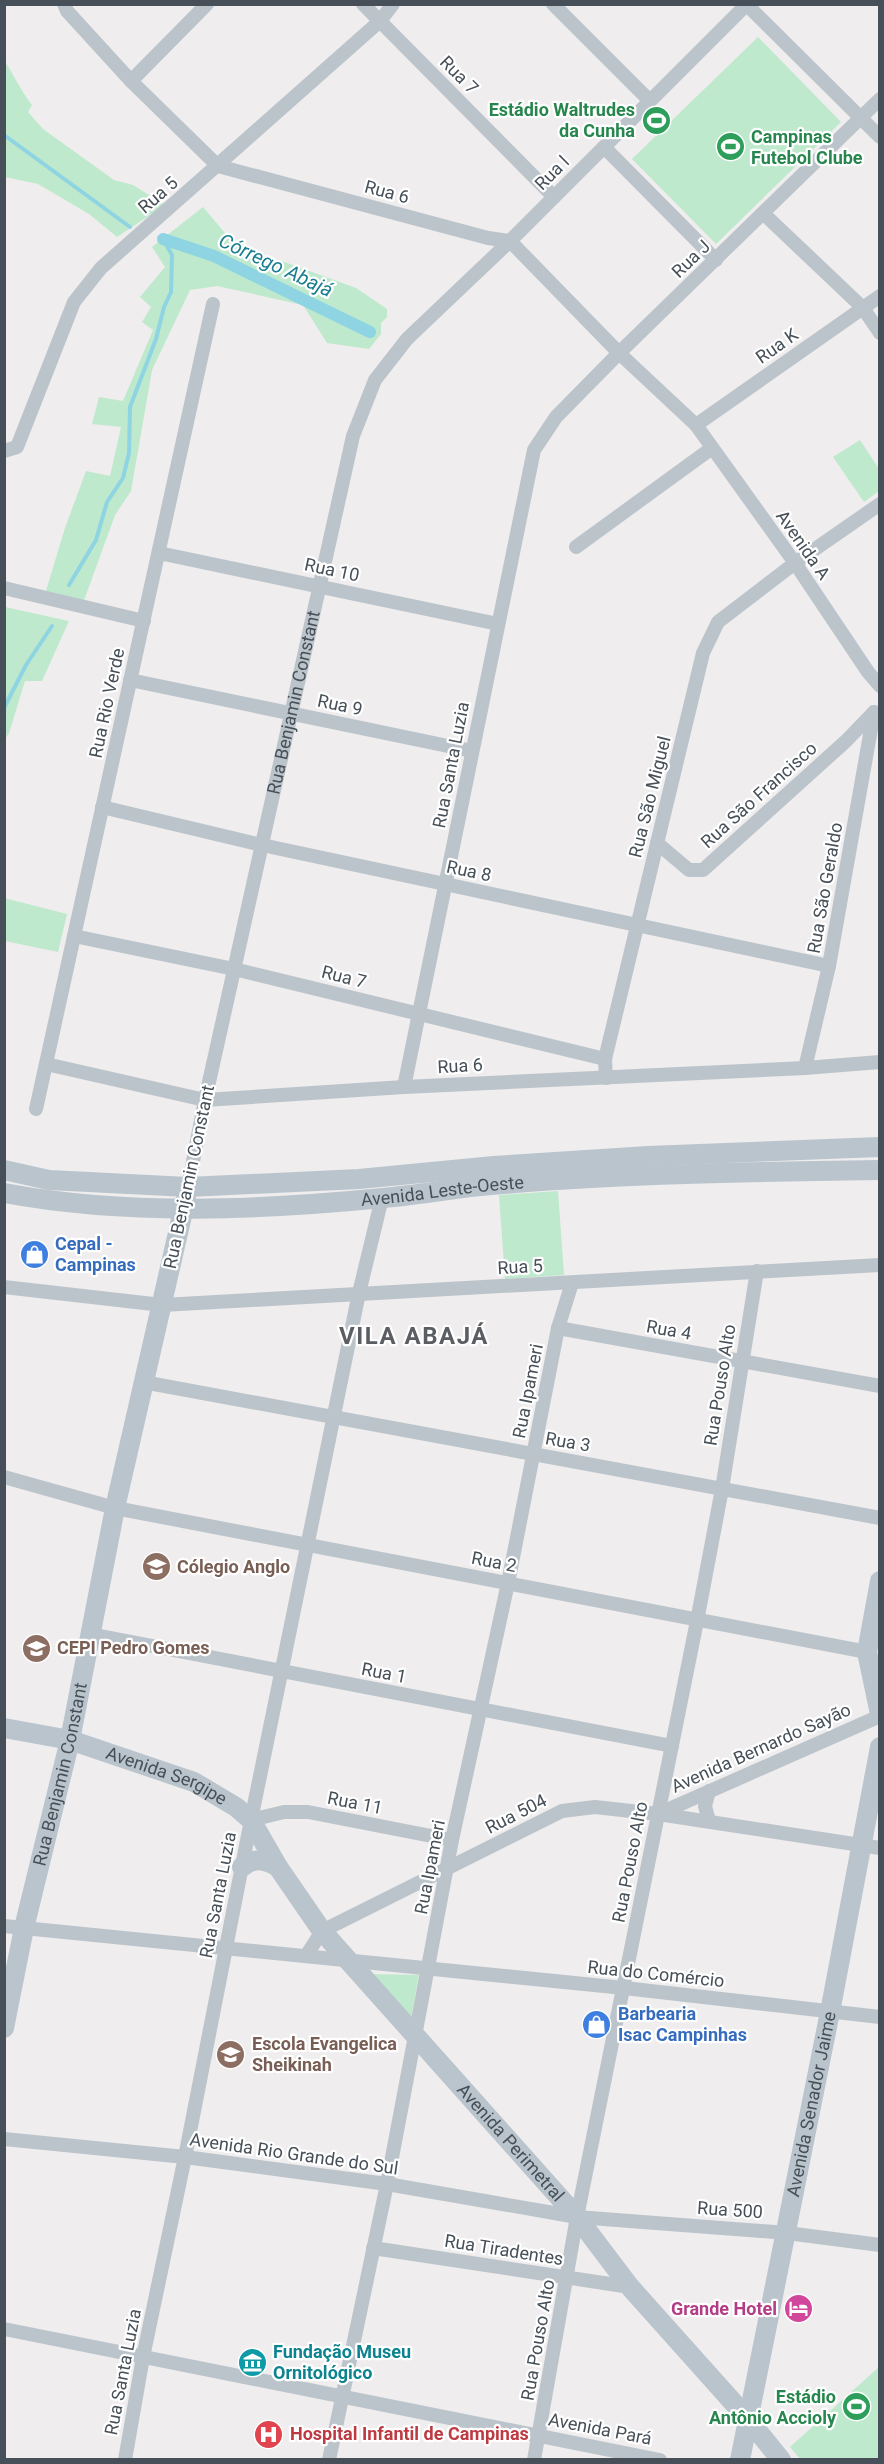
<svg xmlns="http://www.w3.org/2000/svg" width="884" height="2464" font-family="Roboto,sans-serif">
<rect width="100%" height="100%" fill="#efeded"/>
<path fill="#bee9cd" d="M758,37L841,122L716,244L632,159Z
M4,60C14,75 21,91 32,105L28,112L43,129L114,180L133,185L165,205L117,237L89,214L38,184L5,177Z
M203,207L235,245L261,259L279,260L356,288L387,309V317L381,323V334L369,349L327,343L303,305L217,286L190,290L152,370L131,491L115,515L83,603L45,594L65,528L86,471L110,476L121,427L92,424L99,397L123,401L153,330L142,322L151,307L140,297L165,267L152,247Z
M860,440L879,469V491L864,502L833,457Z
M5,607L69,621L42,681H25L9,733L5,739Z
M4,898L67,914L58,952L5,941Z
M558,1191L564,1275L505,1279L499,1195Z
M368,1974L419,1975L411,2018Z
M879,2367V2459H800L790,2447Z"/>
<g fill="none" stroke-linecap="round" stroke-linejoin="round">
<path stroke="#8fd4e2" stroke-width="4" d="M4,135L130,227
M69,585L96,540L107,502L123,478L129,453L130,407L156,339L164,307L171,292L172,255L163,239
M4,708L26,665L52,626"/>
<path stroke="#8fd4e2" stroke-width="12" d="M163,239L214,256L370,332"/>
<g stroke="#bcc4cb" stroke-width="14">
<path d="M64,4L67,11L131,81L218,166L488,238L510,241L619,353L696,425L795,563L868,672L880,686"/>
<path d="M363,4L554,197"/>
<path d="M553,4L650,101"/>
<path d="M746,4L880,137"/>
<path d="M131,81L207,4"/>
<path d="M604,147L716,260"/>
<path d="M764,214L863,308L880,333"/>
<path d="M696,425L880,296"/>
<path d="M4,451L17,447L74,302L101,268L380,21L393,4"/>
<path d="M576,547L712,448"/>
<path d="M159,553L498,624"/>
<path d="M4,588L144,621"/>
<path d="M130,680L472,751"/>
<path d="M102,807L262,845L829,966"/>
<path d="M657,843L689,870H703L846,741L874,712"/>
<path d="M74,936L234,969L605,1059"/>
<path d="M46,1064L205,1100L404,1087L805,1068L880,1062"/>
<path d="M805,1068L829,966L874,712"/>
<path d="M606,1078L605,1059L703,653L718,622L795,563L880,504"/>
<path d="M404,1087L534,450L556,417L619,353L880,99"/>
<path d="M36,1109L213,304"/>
<path id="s1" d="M188,1187L205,1100L353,436L375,380L407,339L510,241L747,4"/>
<path d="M4,1287L162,1305L880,1265"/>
<path d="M558,1328L880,1386"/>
<path d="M143,1382L880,1518"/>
<path d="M4,1477L115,1508L867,1652"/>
<path d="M90,1634L672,1746"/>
<path d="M658,1814L880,1716"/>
<path d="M251,1820L284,1812H308L452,1840"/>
<path d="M709,1821L705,1806L709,1791"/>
<path d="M4,1926L624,1988L880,2017"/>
<path d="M306,1956L322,1931L562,1811L595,1807L658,1814L880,1848"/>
<path d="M4,2139L185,2157L387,2184L577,2217L787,2233L880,2245"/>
<path d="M373,2248L630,2287"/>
<path d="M4,2329L660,2460"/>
<path d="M125,2460L143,2357L185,2157L251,1820L359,1293L382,1198"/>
<path d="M329,2460L387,2184L452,1840L508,1583L558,1328L572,1283"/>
<path d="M534,2460L577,2217L697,1621L722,1489L757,1271"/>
</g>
<g stroke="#bac4cd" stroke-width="20">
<path d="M4,1170L49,1180L188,1187L359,1179L494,1166L648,1156L880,1147"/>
<path id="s2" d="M4,1193C128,1216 259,1210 383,1198C419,1195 455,1188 491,1185C620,1174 750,1172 880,1170"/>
<path d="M880,1581L867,1652L880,1714"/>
<path id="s3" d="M4,1728L70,1740L194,1782L236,1807L251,1820L278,1867L322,1931L577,2217L630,2287L748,2419L781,2460"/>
<path d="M242,1867C254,1857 265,1859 278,1867"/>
<path id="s4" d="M4,2028L24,1928L70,1740L115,1508L186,1198"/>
<path id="s5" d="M740,2460L830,2012L880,1747"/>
</g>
</g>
<defs>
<symbol id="stadium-disc" viewBox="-11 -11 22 22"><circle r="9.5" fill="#2e9e5b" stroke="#fff"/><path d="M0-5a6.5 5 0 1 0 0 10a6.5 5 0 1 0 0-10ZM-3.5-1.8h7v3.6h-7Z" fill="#fff"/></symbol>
<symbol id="shop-disc" viewBox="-11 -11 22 22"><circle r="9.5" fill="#3f7fe0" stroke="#fff"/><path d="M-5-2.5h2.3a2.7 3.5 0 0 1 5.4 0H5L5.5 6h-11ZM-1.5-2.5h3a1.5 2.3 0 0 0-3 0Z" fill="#fff"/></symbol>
<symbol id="school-disc" viewBox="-11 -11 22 22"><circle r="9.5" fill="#8d6e63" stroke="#fff"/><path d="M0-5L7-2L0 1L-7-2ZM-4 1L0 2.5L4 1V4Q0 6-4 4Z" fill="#fff"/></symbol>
<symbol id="hotel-disc" viewBox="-11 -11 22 22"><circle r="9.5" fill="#d1479c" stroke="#fff"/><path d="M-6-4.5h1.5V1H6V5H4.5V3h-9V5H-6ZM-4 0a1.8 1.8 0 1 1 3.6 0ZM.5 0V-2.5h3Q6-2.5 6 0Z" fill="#fff"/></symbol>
<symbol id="museum-disc" viewBox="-11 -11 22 22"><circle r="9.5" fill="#0f9aa8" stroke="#fff"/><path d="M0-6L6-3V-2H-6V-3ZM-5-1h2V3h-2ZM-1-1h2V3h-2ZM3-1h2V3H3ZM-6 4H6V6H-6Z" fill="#fff"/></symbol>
<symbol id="hospital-disc" viewBox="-11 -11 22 22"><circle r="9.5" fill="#e0444e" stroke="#fff"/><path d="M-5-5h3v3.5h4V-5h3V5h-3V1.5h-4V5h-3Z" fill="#fff"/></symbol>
</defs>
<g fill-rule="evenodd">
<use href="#stadium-disc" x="640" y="104" width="33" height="33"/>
<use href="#stadium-disc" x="714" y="130" width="33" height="33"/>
<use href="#shop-disc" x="18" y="1238" width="33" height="33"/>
<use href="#school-disc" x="140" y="1550" width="33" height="33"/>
<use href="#school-disc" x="20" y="1632" width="33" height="33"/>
<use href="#shop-disc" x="580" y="2008" width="33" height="33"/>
<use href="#school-disc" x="214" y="2038" width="33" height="33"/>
<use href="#hotel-disc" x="782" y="2292" width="33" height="33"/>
<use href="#museum-disc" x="236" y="2346" width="33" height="33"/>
<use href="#stadium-disc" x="840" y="2390" width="33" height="33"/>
<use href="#hospital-disc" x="252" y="2418" width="33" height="33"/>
</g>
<g text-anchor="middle" stroke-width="4.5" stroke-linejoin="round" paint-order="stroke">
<g font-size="18" fill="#475058" stroke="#fff">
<text transform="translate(459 75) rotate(45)" y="6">Rua 7</text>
<text transform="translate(552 173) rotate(-45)" y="6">Rua l</text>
<text transform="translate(387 192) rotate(15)" y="6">Rua 6</text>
<text transform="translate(158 195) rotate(-41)" y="6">Rua 5</text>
<text transform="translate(691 259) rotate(-44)" y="6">Rua J</text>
<text transform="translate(777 346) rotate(-35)" y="6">Rua K</text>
<text transform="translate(803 545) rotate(55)" y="6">Avenida A</text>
<text transform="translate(332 570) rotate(12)" y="6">Rua 10</text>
<text dy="6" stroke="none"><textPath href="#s1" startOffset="496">Rua Benjamin Constant</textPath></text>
<text transform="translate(107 703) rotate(-78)" y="6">Rua Rio Verde</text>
<text transform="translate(340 705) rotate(12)" y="6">Rua 9</text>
<text transform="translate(451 765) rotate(-79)" y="6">Rua Santa Luzia</text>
<text transform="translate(759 795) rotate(-42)" y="6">Rua São Francisco</text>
<text transform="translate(650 797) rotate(-76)" y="6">Rua São Miguel</text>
<text transform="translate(469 871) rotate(12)" y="6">Rua 8</text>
<text transform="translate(825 888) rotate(-80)" y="6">Rua São Geraldo</text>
<text transform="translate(344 977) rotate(14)" y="6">Rua 7</text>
<text transform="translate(460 1066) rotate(-3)" y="6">Rua 6</text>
<text transform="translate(189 1177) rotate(-78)" y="6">Rua Benjamin Constant</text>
<text dy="6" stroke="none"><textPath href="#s2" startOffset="440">Avenida Leste-Oeste</textPath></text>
<text transform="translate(520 1267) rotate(-3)" y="6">Rua 5</text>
<text transform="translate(669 1330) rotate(10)" y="6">Rua 4</text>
<text transform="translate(720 1385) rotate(-81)" y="6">Rua Pouso Alto</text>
<text transform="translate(528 1391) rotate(-79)" y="6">Rua Ipameri</text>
<text transform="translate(568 1442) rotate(10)" y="6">Rua 3</text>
<text transform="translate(494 1562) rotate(11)" y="6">Rua 2</text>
<text transform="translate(384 1673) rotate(11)" y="6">Rua 1</text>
<text transform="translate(761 1748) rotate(-24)" y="6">Avenida Bernardo Sayão</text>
<text dy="6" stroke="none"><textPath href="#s4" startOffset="260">Rua Benjamin Constant</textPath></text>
<text dy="6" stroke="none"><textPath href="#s3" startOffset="170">Avenida Sergipe</textPath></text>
<text transform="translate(355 1803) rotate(11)" y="6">Rua 11</text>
<text transform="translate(516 1814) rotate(-27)" y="6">Rua 504</text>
<text transform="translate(630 1862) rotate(-79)" y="6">Rua Pouso Alto</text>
<text transform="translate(430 1867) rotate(-79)" y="6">Rua Ipameri</text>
<text transform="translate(218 1895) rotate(-79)" y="6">Rua Santa Luzia</text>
<text transform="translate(656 1974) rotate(6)" y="6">Rua do Comércio</text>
<text dy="6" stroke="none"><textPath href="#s5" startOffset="363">Avenida Senador Jaime</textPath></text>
<text dy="6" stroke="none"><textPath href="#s3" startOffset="682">Avenida Perimetral</textPath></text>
<text transform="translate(294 2154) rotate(8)" y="6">Avenida Rio Grande do Sul</text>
<text transform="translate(730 2210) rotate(4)" y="6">Rua 500</text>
<text transform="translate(504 2250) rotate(9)" y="6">Rua Tiradentes</text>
<text transform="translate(538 2340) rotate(-80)" y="6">Rua Pouso Alto</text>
<text transform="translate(123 2372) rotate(-79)" y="6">Rua Santa Luzia</text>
<text transform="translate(600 2429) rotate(11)" y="6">Avenida Pará</text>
</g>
<g font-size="18" font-weight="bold" fill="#27864d" stroke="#fff" text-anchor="end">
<text x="635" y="116">Estádio Waltrudes<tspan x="635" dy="21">da Cunha</tspan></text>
<text x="751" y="143" text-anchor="start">Campinas<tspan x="751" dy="21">Futebol Clube</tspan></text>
<text x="836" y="2403">Estádio<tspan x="836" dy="21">Antônio Accioly</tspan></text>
</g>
<g font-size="18" font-weight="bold" fill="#366cbe" stroke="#fff" text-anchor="start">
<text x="55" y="1250">Cepal -<tspan x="55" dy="21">Campinas</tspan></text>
<text x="618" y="2020">Barbearia<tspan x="618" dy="21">Isac Campinhas</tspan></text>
</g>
<g font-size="18" font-weight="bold" fill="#785e54" stroke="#fff" text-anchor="start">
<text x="177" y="1573">Cólegio Anglo</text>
<text x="57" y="1654">CEPI Pedro Gomes</text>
<text x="252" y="2050">Escola Evangelica<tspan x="252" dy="21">Sheikinah</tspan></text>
</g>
<g font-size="18" font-weight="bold" fill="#b23c85" stroke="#fff" text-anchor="end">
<text x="777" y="2315">Grande Hotel</text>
</g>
<g font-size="18" font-weight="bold" fill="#0d838f" stroke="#fff" text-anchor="start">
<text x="273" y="2358">Fundação Museu<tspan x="273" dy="21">Ornitológico</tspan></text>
</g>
<g font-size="18" font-weight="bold" fill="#be3a42" stroke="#fff" text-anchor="start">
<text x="290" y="2440">Hospital Infantil de Campinas</text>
</g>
<g font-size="20" font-style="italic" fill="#1a7d91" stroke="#fff">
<text transform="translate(276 265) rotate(25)" y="7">Córrego Abajá</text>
</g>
<g font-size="24" font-weight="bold" letter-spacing="1.5" fill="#5a5d61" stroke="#fff">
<text x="414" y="1344">VILA ABAJÁ</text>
</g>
</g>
<rect width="884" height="2464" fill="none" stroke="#475058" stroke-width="12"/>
</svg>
